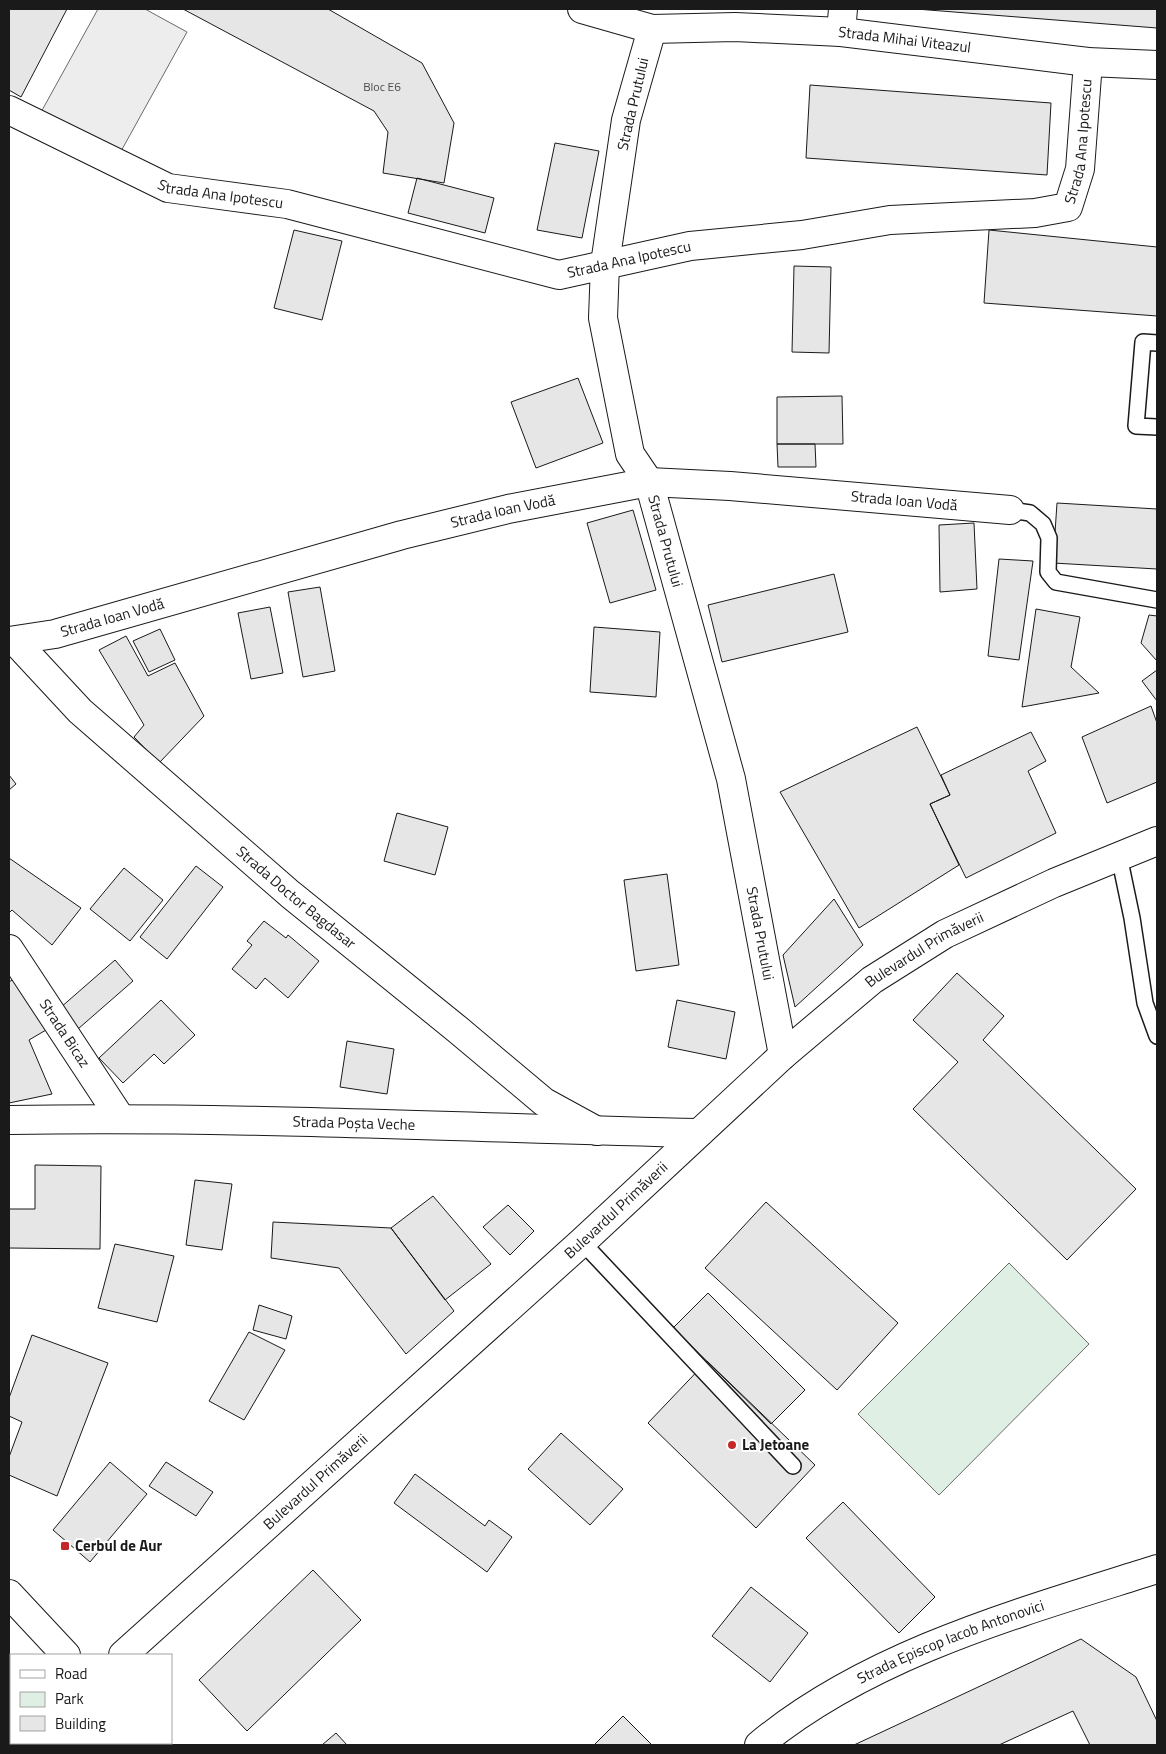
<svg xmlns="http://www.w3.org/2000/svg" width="1166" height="1754" font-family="'Titillium Web',sans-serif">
<rect width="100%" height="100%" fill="#fff"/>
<path fill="#e0efe3" stroke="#6a6a6a" d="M1009,1263L1089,1344L939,1495L858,1414Z"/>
<path fill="#ededed" stroke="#6a6a6a" d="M98,9H145L187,32L115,162L35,123Z"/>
<path fill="#e6e6e6" stroke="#1a1a1a" d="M9,9H67L21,97L9,90Z
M183,9H328L422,63L454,123L444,183L383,173L388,132L374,111Z
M916,9H1157V28Z
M810,85L1051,103L1047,175L806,158Z
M555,143L599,151L582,238L537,230Z
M417,178L494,198L485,233L408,213Z
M294,230L342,241L322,320L274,308Z
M989,230L1157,247V316L984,303Z
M794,266L831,267L829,353L792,352Z
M578,378L603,443L536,468L511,402Z
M842,396L843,444H777V397Z
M777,444H815L816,467H778Z
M1057,503L1157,509V569L1053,563Z
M633,510L656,590L610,603L587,523Z
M974,523L977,589L940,592L939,525Z
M999,559L1033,561L1019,660L988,656Z
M834,574L848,632L722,662L708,605Z
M320,587L335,671L303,677L288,592Z
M270,607L283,673L251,679L238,613Z
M1036,609L1080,617L1071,667L1099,693L1022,707Z
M1149,615L1157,616V661L1141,643Z
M594,627L660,632L656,697L590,692Z
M160,629L175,660L149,672L133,641Z
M126,636L148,676L175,663L204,716L159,763L134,737L144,725L99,650Z
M1157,670V701L1142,681Z
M1151,706L1157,723V782L1107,803L1082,737Z
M917,727L950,795L930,804L959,865L859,928L780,792Z
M1031,732L1046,761L1028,771L1056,833L966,878L930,804L950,795L941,775Z
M9,775L16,784L9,790Z
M397,813L448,827L435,875L384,861Z
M9,858L81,908L52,945L12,910L9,913Z
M196,866L223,887L167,959L140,937Z
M124,868L163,900L130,941L90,909Z
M667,874L679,965L636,971L624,880Z
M834,899L863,945L795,1007L783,955Z
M264,921L286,938L288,935L319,961L288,998L265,978L256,989L232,969L252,945L247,941Z
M115,960L133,981L78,1029L60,1008Z
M957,973L1004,1016L983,1040L1136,1189L1067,1260L913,1109L958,1062L913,1020Z
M15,978L46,1030L29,1040L52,1094L9,1103V982Z
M161,1000L195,1035L164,1064L154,1054L123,1083L99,1058Z
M677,1000L735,1012L726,1059L668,1047Z
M347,1041L394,1049L387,1094L340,1087Z
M35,1165L101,1166L100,1249L9,1248V1209H35Z
M195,1180L232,1184L222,1250L186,1245Z
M433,1196L491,1264L445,1300L391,1228Z
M766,1202L898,1323L837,1390L705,1268Z
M508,1205L534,1231L510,1255L483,1227Z
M273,1222L391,1228L454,1311L406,1354L339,1268L271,1258Z
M115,1244L174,1256L157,1322L98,1308Z
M708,1293L805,1390L771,1424L673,1328Z
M259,1305L292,1316L286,1339L253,1330Z
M249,1332L285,1350L244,1420L209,1401Z
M32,1335L108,1363L57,1496L9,1475V1457L22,1422L9,1416V1398Z
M707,1361L815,1465L756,1528L648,1423Z
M561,1433L623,1489L590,1525L528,1469Z
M110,1462L147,1494L90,1562L53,1530Z
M166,1462L213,1492L196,1516L149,1486Z
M415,1474L485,1526L489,1520L512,1537L487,1572L394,1503Z
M843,1502L935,1597L899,1633L806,1538Z
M313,1570L361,1620L247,1731L199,1680Z
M751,1587L808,1633L770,1682L712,1636Z
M1081,1639L1136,1677L1157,1721V1745H1090L1073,1711L999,1745H854Z
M623,1716L652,1745H594Z
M336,1733L347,1745H322Z"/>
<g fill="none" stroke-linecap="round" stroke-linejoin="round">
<defs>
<path id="service" d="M1157,343L1143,342L1136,426L1157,427
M1010,510L1030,513L1043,524L1049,538L1048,572L1056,582L1157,600
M1119,856L1132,918L1145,1003L1157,1036
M582,1242L793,1466"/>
<g id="minor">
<path id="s1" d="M652,29L626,120L605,264L603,318L630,454L649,482L731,779L783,1055"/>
<path d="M841,32L843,9"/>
<path id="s2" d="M9,110L168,188L287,204L559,275L690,246L802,235L890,220L1035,213L1068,207L1080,169L1088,62"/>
<path id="s3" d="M9,641L55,634L402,535L508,509L649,482L730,486L1010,510"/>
<path id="s4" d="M15,641L80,711L290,894L457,1029L544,1102L597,1131"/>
<path id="s5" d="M9,949L121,1119"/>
<path id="s6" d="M9,1120C239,1116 469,1128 699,1133"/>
<path d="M9,1679H11"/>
<path id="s7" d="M759,1745C870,1653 1022,1612 1157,1569"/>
</g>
<g id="secondary">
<path id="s8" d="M582,9L652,29L735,27L841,32L1088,62L1157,65"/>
<path id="s9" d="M123,1655L582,1242L783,1055L872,980L945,934L1054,883L1157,841"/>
</g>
<path id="primary" d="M9,1594L66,1655
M142,1743L144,1745"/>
</defs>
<use href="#service" stroke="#1a1a1a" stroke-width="18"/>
<use href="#minor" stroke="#1a1a1a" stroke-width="30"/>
<use href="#secondary" stroke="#1a1a1a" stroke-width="30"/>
<use href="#primary" stroke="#1a1a1a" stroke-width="30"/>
<use href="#service" stroke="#fff" stroke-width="15"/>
<use href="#minor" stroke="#fff" stroke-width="28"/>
<use href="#secondary" stroke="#fff" stroke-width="28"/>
<use href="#primary" stroke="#fff" stroke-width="28"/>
</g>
<g fill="#c62828" stroke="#fff" stroke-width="2">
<circle cx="732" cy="1445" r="5"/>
<rect x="60" y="1541" width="10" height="10" rx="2.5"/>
</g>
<g text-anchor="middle" stroke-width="4" stroke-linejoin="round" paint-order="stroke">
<g font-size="12" fill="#4d4d4d">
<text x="382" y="91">Bloc E6</text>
</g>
<g font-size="15" fill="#1a1a1a" stroke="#fff">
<text dy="5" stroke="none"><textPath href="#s8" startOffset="326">Strada Mihai Viteazul</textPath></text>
<text transform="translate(633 104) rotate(-77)" y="5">Strada Prutului</text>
<text dy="5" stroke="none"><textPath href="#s2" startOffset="1160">Strada Ana Ipotescu</textPath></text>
<text dy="5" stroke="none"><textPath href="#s2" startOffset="230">Strada Ana Ipotescu</textPath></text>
<text dy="5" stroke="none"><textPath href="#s2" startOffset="650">Strada Ana Ipotescu</textPath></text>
<text dy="5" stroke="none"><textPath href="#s3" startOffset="916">Strada Ioan Vodă</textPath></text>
<text dy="5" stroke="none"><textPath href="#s3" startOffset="511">Strada Ioan Vodă</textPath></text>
<text dy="5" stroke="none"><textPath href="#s1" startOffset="528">Strada Prutului</textPath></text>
<text dy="5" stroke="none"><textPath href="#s3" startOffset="106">Strada Ioan Vodă</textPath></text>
<text dy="5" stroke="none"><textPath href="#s4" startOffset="381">Strada Doctor Bagdasar</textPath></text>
<text dy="5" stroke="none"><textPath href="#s1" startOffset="932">Strada Prutului</textPath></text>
<text dy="5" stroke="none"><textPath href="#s9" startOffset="1069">Bulevardul Primăverii</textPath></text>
<text dy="5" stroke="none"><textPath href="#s5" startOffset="101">Strada Bicaz</textPath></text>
<text dy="5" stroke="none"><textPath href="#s6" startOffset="345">Strada Poșta Veche</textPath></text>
<text dy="5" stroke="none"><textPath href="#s9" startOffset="664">Bulevardul Primăverii</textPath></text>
<text dy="5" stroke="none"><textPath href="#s9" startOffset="259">Bulevardul Primăverii</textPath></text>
<text dy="5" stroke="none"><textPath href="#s7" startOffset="219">Strada Episcop Iacob Antonovici</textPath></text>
</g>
<g font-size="15" font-weight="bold" fill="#1a1a1a" stroke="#fff" text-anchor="start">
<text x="742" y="1450">La Jetoane</text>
<text x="75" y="1551">Cerbul de Aur</text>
</g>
</g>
<rect width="1166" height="1754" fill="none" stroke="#1a1a1a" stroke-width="20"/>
<rect x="10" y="1654" width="162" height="90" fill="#ffffff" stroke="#a3a3a3"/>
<rect x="20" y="1670" width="25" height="8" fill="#ffffff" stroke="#a3a3a3"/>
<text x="55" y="1679" font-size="15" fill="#1a1a1a">Road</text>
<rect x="20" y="1692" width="25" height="15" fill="#e0efe3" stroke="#a3a3a3"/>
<text x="55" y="1704" font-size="15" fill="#1a1a1a">Park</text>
<rect x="20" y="1716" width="25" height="15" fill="#e6e6e6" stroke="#a3a3a3"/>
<text x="55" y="1729" font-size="15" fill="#1a1a1a">Building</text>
</svg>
